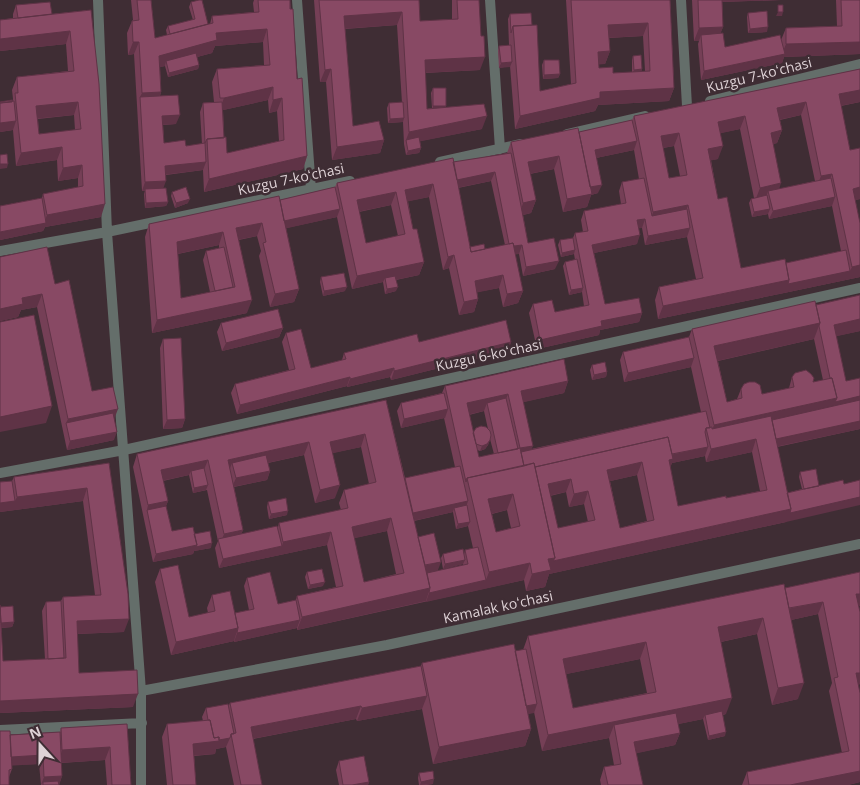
<svg xmlns="http://www.w3.org/2000/svg" width="860" height="785" font-family="'Open Sans',sans-serif">
<rect width="100%" height="100%" fill="#3f2d34"/>
<g fill="none" stroke-linecap="round" stroke-linejoin="round">
<path stroke="#646e6a" stroke-width="10" d="M98,0L107,232L141,691V785
M297,0L311,189
M490,0L500,149
M681,0L687,106
M710,101L860,64
M567,134L645,116
M440,162L521,144
M0,251L107,232L350,181
M0,473L124,450L860,288
M141,691L387,645L860,544
M0,730L142,723"/>
</g>
<path fill="#753f56" fill-rule="evenodd" d="M131,0H151L155,38L167,35L166,30L168,26L193,20L189,7L191,2L208,24H210L212,16L254,12L253,3L254,0H290L297,79L307,156L303,169L204,192L203,170L166,175L163,188L168,202L166,206L145,208L144,194L145,191H142L134,54L128,55L127,33L132,21L133,20ZM263,42L264,65L217,69L212,82L214,102L203,103L200,112L202,144L186,146L164,143L163,125L176,124L160,96L161,92L160,67L165,66L168,77L198,69L199,65L197,57L212,53L215,46ZM268,100L269,113L277,111L279,141L227,153L224,138L223,110Z
M314,0H419L420,21L452,19V0H479L480,70L425,73L427,109L432,108L431,93L433,88L446,107L482,129L420,141L421,148L419,153L406,155L404,144L403,122L388,123L387,108L389,103H402L397,25L345,29L353,126L384,140L380,153L332,160L326,82H320Z
M566,0H670L674,88L669,101L598,105L595,111L515,129L510,66L499,68L498,50L499,46L509,45L508,19L510,14L532,25L540,91L571,84ZM643,36L645,71L641,72L642,69L633,56L632,60V72L613,73L599,68L598,64H605L610,51L609,38Z
M692,0H781L722,2L723,27L720,34L725,47L781,40L786,28L837,26L836,0H860V54L784,57L782,63L701,80L698,44L699,41H694Z
M16,5L52,14L91,10L101,217L45,227L43,231L0,240V206L42,198L43,194L78,187V178L58,181L57,160L16,166L13,130L0,132V102H12L13,99L12,90L17,77L68,71L66,44L0,51V20L13,18V14ZM74,115L75,130L39,134L38,119Z
M748,13L767,32L748,33L747,17Z
M544,60L560,74L558,78L543,79L542,65Z
M860,69V102L841,106L850,150L860,148V199L855,200L860,277L784,293L658,319L655,300L659,287L696,279L687,237L645,245L642,228H639L637,244L594,253L605,304L642,313L639,322L600,330L599,335L537,349L529,313L533,304L555,312L584,306L582,292L569,295L563,266L565,262L575,260L574,254L561,257L558,245L560,240L573,238L575,233L583,232L581,220L584,211L621,204L619,191L622,182L639,179L634,150L596,158L598,193L591,195L587,207L563,212L554,169L530,174L536,200L531,213L523,215L528,243L555,269L523,276L519,254H515L523,291L518,303L503,307L499,288L477,292L478,299L474,312L459,315L449,268L443,270L429,197L408,201L413,229L424,262L419,275L396,280V291L385,294L383,282L352,289L337,217L286,228L299,289L294,302L270,307L259,256L261,251L257,236L239,240L247,313L152,333L145,237L149,224L280,200L335,187L337,183L507,153L511,142L579,132L632,120L634,116ZM801,115L815,181L779,189L773,144L777,143L782,130L780,120ZM740,129L754,198L751,199L749,203L752,217L768,214L769,219L832,206L841,251L786,263L741,268L718,199L711,160L718,159L720,133ZM674,146L680,176L669,178L663,148ZM491,181L505,245L485,249L470,247L458,188ZM391,205L398,236L366,243L359,212ZM219,245V248L206,251L203,260L210,292L181,298L178,254Z
M172,192L188,203L175,208L171,196Z
M0,257L55,284L92,391L114,419V440L67,450L37,307L21,310L18,317L0,321Z
M321,277L345,291L323,296L320,282Z
M860,295V331L836,336L846,381L860,429L777,447L787,493L802,489L799,477L800,472L816,469L786,522L549,574L545,587L526,591L524,580L297,630V628L234,642V641L171,655L155,582L160,569L189,617L208,613L207,608L212,595L235,613L249,610L244,586L247,578L278,604L296,600L297,596L336,587L327,545L219,568L215,548L218,541L207,490L193,493L189,475L163,481L168,501L166,506L172,531L194,534L211,548L194,551L193,554L153,562L133,467L137,454L386,400L405,478L455,467L444,418L401,428L397,411L401,403L442,393L445,386L568,381L564,393L523,402L531,449L701,412L691,367L624,382L620,360L623,352L689,337L692,329L816,305ZM814,339L823,380L813,382L792,377L789,388L762,394L741,389L737,399L727,402L718,361ZM484,411L488,429L473,433L469,415ZM490,439L494,454L479,457L477,450L480,451L485,449L488,445ZM361,447L369,484L344,490L339,503L341,510L279,523L278,527L241,534L243,530L234,487L267,480L270,471L268,463L304,455L315,503L335,498L332,453ZM752,452L760,491L726,498L678,506L670,467L672,463L705,456L706,462ZM637,475L647,521L620,528L610,481ZM566,492L569,507L584,504L588,522L558,528L550,496ZM507,510L511,528L496,532L492,514ZM453,512L456,529L468,526L473,548L465,550L464,554H443L441,558L443,569L463,564V565L427,573L438,570L418,537L414,521ZM387,531L396,574L364,582L354,538Z
M221,323L283,328L279,337L222,351L217,332Z
M286,333L311,368L342,360L344,353L419,342H511L508,351L391,380L390,377L347,387V386L237,414L231,393L235,384L289,370L282,342Z
M163,339L185,419L182,428L163,429L160,348Z
M592,365L607,372L606,377L592,380L590,370Z
M109,463L124,632L77,634L79,673L133,707L0,713V604V607L14,622L12,627L1,628L3,661L45,659L42,611L46,602L61,601L63,597L95,595L83,501L0,512V482L12,481L14,477Z
M268,502L287,515L269,519L267,507Z
M307,572L323,586L308,589L305,577Z
M860,572V606H859L860,684L858,685L860,782L848,785H742L747,772L842,753L829,691L832,683L818,614L791,620L798,699L772,705L757,634L721,642L726,714L723,715L725,736L708,740L703,719L678,724L680,733L675,745L636,753L643,785H601L600,780L604,767L614,765L609,738L542,751L534,712L528,714L531,729L525,746L433,764L422,709L357,721L356,719L253,739L262,785H234L226,747L216,749L215,754L194,756L196,785H167L162,737L167,724L203,721L202,717L206,708L228,707L230,703L421,666L422,663L523,650L528,636L785,588ZM640,659L647,693L573,708L566,674Z
M127,724L131,785H107L105,760L61,763L62,776L59,785H41L39,764L12,765V769L9,777L0,785L10,735L60,732L61,728Z
M339,761L369,782L368,785H339L336,770Z
M419,773L433,784L426,785H419L418,778Z"/>
<path fill="#5f3346" d="M717,0H781L717,2Z
M402,12L397,25L340,29L344,16Z
M778,12H783L782,16H776Z
M648,23L643,36L604,38L608,25Z
M723,27L718,40L701,35L699,41H694L699,28Z
M768,27L767,32L748,33L750,29Z
M267,29L263,42L215,46L212,53L167,65L166,61L165,66L154,69L159,56L216,33Z
M70,31L66,44L0,51V39Z
M133,42H139L134,54L128,55Z
M860,42V54L784,57L782,63L701,80L704,71L782,54L786,44Z
M610,51L605,64L593,65L598,52Z
M485,57L480,70L420,73L425,60Z
M512,62L510,67L499,68L501,63Z
M199,65L198,69L168,77L169,73Z
M331,69L326,82H320L325,70Z
M642,69L640,74H632L634,70Z
M560,74L558,78L543,79L544,75Z
M273,87L268,100L219,111L224,98Z
M674,88L669,101L598,105L595,111L515,129L520,116L600,92Z
M860,90V102L834,107L839,94Z
M161,92L156,105L140,97L142,93Z
M282,98L277,111L269,113L273,100Z
M78,102L74,115L32,119L36,106Z
M806,102L801,115L773,121L777,108Z
M433,106H446L445,110L432,111Z
M180,115L176,124L159,125L162,116Z
M487,116L482,129L407,144L406,140L409,132Z
M745,116L740,129L713,135L718,122Z
M404,118L403,122L388,123L390,119Z
M16,121L13,130L0,132V123Z
M782,130L777,143L766,146L771,133Z
M679,133L674,146L656,149L661,136Z
M384,140L380,153L332,160L337,147Z
M637,141L634,150L591,159L595,150Z
M723,146L718,159L704,162L708,149Z
M62,147L57,160L16,166L21,153Z
M421,148L419,153L406,155L408,151Z
M307,156L303,169L204,192L209,179Z
M559,156L554,169L523,175L528,162Z
M206,162L203,170L162,175L165,166Z
M0,164H8L7,168L0,169Z
M82,165L78,178L58,181L63,168Z
M495,172L491,181L451,189L455,180Z
M832,174L827,186L816,189L821,176Z
M166,181L163,189L142,191L145,182Z
M781,183L777,196L768,191L766,199L755,201L760,188Z
M433,184L429,197L401,203L405,190Z
M602,185L598,193L591,195L587,207L563,212L567,199L588,187Z
M860,187V199L848,202L853,189Z
M396,192L391,205L352,213L357,200Z
M835,197L832,206L769,219L773,211Z
M190,199L188,203L175,208L176,203Z
M536,200L531,213L519,216L523,203Z
M168,202L166,206L145,208L146,203Z
M105,204L101,217L45,227L43,231L0,240V232L44,223L47,215Z
M688,205L684,218L649,225L653,212Z
M340,209L337,217L279,230L282,221Z
M770,209L768,214L752,217L754,212Z
M645,219L642,228L634,229L637,220Z
M262,223L257,236L231,241L236,228Z
M690,228L687,237L645,245L648,236Z
M223,232L219,245L172,255L177,242Z
M640,235L637,244L589,254L592,245Z
M522,245L519,254L507,256L510,247Z
M575,250L574,254L561,257L562,253Z
M454,255L449,268L443,270L448,257Z
M559,261L555,269L523,276L526,267Z
M424,262L419,275L385,282V278L383,282L352,289L357,276Z
M860,265V277L784,293L658,319L663,306L789,280L850,271L852,267Z
M503,275L499,288L470,294L475,281Z
M347,287L345,291L323,296L324,291Z
M398,287L396,291L385,294L387,289Z
M583,288L582,292L569,295L571,290Z
M299,289L294,302L270,307L275,294Z
M523,291L518,303L503,307L507,294Z
M42,294L37,307L21,310L18,317L0,321V309L22,298Z
M478,299L474,312L459,315L464,302Z
M252,300L247,313L152,333L157,320Z
M642,313L639,322L600,330L599,335L537,349L540,340L601,321Z
M860,319V331L829,338L834,325Z
M820,323L814,339L708,363L714,346Z
M283,328L279,337L222,351L226,343Z
M511,342L508,351L391,380L394,371Z
M694,358L691,367L624,382L628,373Z
M394,368L390,377L347,387L350,379Z
M607,372L606,377L592,380L594,375Z
M350,377L347,386L237,414L240,405Z
M568,381L564,393L516,404L521,391Z
M508,394L503,407L487,403L484,411L462,416L467,403Z
M860,396V408L709,439L714,425L837,398Z
M52,406L46,423L0,432V417Z
M118,409L113,422L66,423L68,419Z
M448,409L445,418L401,428L404,419Z
M185,419L182,428L163,429L167,420Z
M860,421V429L770,448L774,439Z
M117,432L114,440L67,450L70,441Z
M365,434L361,447L325,455L330,442Z
M756,439L752,452L706,462L711,449Z
M490,440L488,445L485,449L480,451L482,446Z
M309,442L304,455L234,470L232,463L229,471L228,460Z
M533,446L528,458L519,452L520,448Z
M708,447L705,456L672,463L669,471L664,472L670,455Z
M208,460L203,472L191,471L189,475L156,482L161,470Z
M642,462L637,475L602,483L607,470Z
M270,471L267,480L232,487L236,478Z
M571,479L566,492L543,497L548,484Z
M208,485L206,490L193,493L194,488Z
M340,485L335,498L315,503L320,490Z
M87,488L83,501L0,512V503L15,501L17,497Z
M588,491L584,504L569,507L574,494Z
M513,494L507,510L482,516L488,499Z
M860,497V505L786,522L549,574L545,587L526,591L532,574L548,559L555,558L550,570L553,561L791,509Z
M168,501L163,514L147,510L148,505Z
M468,501L465,510L454,508L453,512L408,522L411,513Z
M288,511L287,515L269,519L271,514Z
M391,518L387,531L347,540L352,527Z
M470,522L468,526L456,529L458,524Z
M243,530L238,543L220,545L224,534Z
M331,532L327,545L219,568L223,559L282,546L283,542Z
M212,543L211,548L194,551L193,554L153,562L156,554L197,545Z
M465,560L463,564L443,569L445,564Z
M441,562L438,570L420,575L423,566Z
M530,563L524,580L426,602L429,593L486,580L489,572Z
M325,582L323,586L308,589L310,585Z
M430,588L426,601L297,630L302,617Z
M856,594H860V606L852,607Z
M823,602L818,614L782,622L787,609Z
M763,618L757,634L711,644L718,627Z
M129,619L124,632L72,634L77,621Z
M300,620L297,628L234,642L237,633Z
M14,622L12,627L0,628V623Z
M238,628L234,641L171,655L176,642Z
M646,642L640,659L557,676L563,659Z
M856,673H860V684L851,686Z
M804,683L798,699L772,705L778,688Z
M138,694L133,707L0,713V701Z
M427,696L422,709L357,721L362,708Z
M732,698L726,714L706,718L705,715L703,719L616,737L614,725L609,738L542,751L548,735Z
M537,704L534,713L519,716L522,707Z
M361,706L356,719L246,740L251,727Z
M531,729L525,746L433,764L439,747Z
M726,732L725,736L708,740L709,736Z
M680,733L675,745L629,755L634,742Z
M230,738L226,747L216,749L215,754L188,756L193,744Z
M110,747L105,760L58,763L62,750Z
M43,755L39,764L6,766L10,757Z
M860,771V782L848,785H790Z
M62,776L59,785L43,782L41,785L44,777Z
M434,779L433,784L420,785L421,782Z
M369,782L368,785H352Z"/>
<path fill="#884964" stroke="#5f3346" fill-rule="evenodd" d="M137,0H151L155,38L213,23L212,16L259,12L258,0H290V9H293L297,79L302,78L307,156L209,179L207,139L226,137L227,153L284,140L282,98L273,100V87L224,98H220L217,69L270,65L267,29L216,33L217,40L159,56L161,92L142,93L139,42H133L132,21L139,20Z
M199,0H202L208,24L170,34L168,26L195,19L191,2Z
M319,0H419L420,21L458,19L457,0H479L481,36H484L485,57L425,60L427,109L484,104L487,116L409,132L402,12L344,16L353,126L379,121L384,140L337,147L331,69L325,70Z
M571,0H670L674,88L600,92V98L520,116L513,26L537,25L540,91L576,83ZM648,23L650,71L613,73V67L599,68L598,52L610,51L608,25Z
M698,0H722L723,27L699,28Z
M841,0H860V42L786,44V28L842,26Z
M50,2L52,14L18,18L16,5Z
M778,5H783V12H778Z
M91,10L99,84L105,204L47,215L43,194L83,186L82,165L63,168L62,147L21,153L15,93H18L17,77L74,71L70,31L0,39V20ZM78,102L81,129L39,134L36,106Z
M767,11L768,27L750,29L748,13Z
M531,13L532,25L513,26L511,33L510,14Z
M723,33L725,47L780,35L785,54L704,71L701,35Z
M511,45L512,62L501,63L499,46Z
M196,53L199,65L169,73L166,61Z
M641,55L642,69L634,70L633,56Z
M544,60H559L560,74L544,75Z
M860,69V90L839,94L850,150L860,148V187L853,189L860,223V265L852,267L832,174L821,176L806,102L777,108L782,130L771,133L781,183L760,188L745,116L718,122L723,146L708,149L718,199L727,197L741,268L785,259L789,280L663,306L659,287L703,278L688,205L653,212L634,116ZM679,133L687,175L669,178L661,136Z
M433,88H446V106H433Z
M178,95L180,115L162,116L164,143L185,140L186,146L205,143L206,162L165,166L166,181L145,182L140,97Z
M12,100V102L0,103V102Z
M14,101L16,121L0,123V103Z
M222,102L224,138L207,139L205,143L203,103Z
M403,102L404,118L390,119L389,103Z
M632,120L637,141L595,150L602,185L590,187L579,132Z
M578,128L592,194L567,199L559,156L528,162L536,200L523,203L511,142Z
M419,137L421,148L408,151L406,140Z
M511,153L528,243L554,238L559,261L526,267L522,245L514,246L513,243L509,244L495,172L457,180L453,162Z
M7,154L8,164H0V155Z
M453,158L471,252L513,243L523,291L507,294L503,275L475,281L478,299L464,302L454,255L448,257L433,184L405,190L413,229H417L424,262L357,276L337,183ZM396,192L405,234L366,243L357,200Z
M644,178L652,216L687,209L690,228L648,236L645,219L637,220L640,235L592,245L605,304L639,298L642,313L601,321L602,326L540,340L533,304L552,300L555,312L589,305L575,233L588,231L584,211L626,203L622,182Z
M831,178L835,197L773,211L768,191Z
M186,187L190,199L176,203L172,192Z
M335,187L340,209L284,221L280,200Z
M166,188L168,202L146,203L145,189Z
M767,195L770,209L754,212L751,199Z
M279,196L299,289L275,294L263,243L266,242L262,223L236,228L252,300L157,320L149,224ZM223,232L235,287L181,298L177,242Z
M42,198L46,223L0,232V206Z
M573,238L575,250L562,253L560,240Z
M484,244L485,249L471,252L470,247Z
M47,247L55,284L69,280L92,391L113,387L118,409L68,419L42,294L22,298L23,304L0,309V257Z
M224,247L233,287L215,291L206,251Z
M846,250L850,271L788,284L789,280L786,263Z
M577,259L583,288L571,290L565,262Z
M344,273L347,287L324,291L321,277Z
M395,276L398,287L387,289L385,278Z
M860,295V319L834,325L846,381L860,378V396L835,402L837,398L832,378H830L819,326L820,323L816,305Z
M815,301L820,323L714,346L727,402L742,398L741,389L744,384L749,382H755L760,385L762,394L794,387L792,377L795,373L806,370L811,374L814,378L813,382L832,378L837,398L714,425L692,329Z
M278,309L283,328L226,343L221,323Z
M34,315L52,406L0,417V322Z
M506,320L511,342L394,371V368L350,379V377L240,405L235,384L295,369L286,333L301,329L311,368L346,359L344,353L417,334L419,342Z
M689,337L694,358L628,373L623,352Z
M181,338L185,419L167,420L163,339Z
M564,359L568,381L521,391L533,446L520,448L508,394L467,403L479,457L520,448L524,466L467,478L466,482L445,386Z
M605,362L607,372L594,375L592,365Z
M444,393L448,409L404,419L401,403Z
M506,398L518,449L498,453L487,403Z
M386,400L430,588L302,617L297,596L343,586L331,532L283,542L279,523L348,508L344,490L376,482L365,434L330,442L340,485L320,490L309,442L228,460L243,530L224,534L208,460L161,470L168,501L148,505L137,454ZM391,518L404,573L364,582L352,527Z
M860,400V421L776,439L772,420Z
M706,411L710,428H706L705,432L708,447L672,454L668,437L535,467L534,463L524,466L521,452Z
M113,413L117,432L70,441L66,423Z
M771,416L791,509L553,561L555,558L535,467L668,437L673,459L669,460L678,506L726,496V498L767,490L756,439L711,449L706,428L712,427V429ZM642,462L654,520L620,528L607,470ZM571,479L574,494L588,491L595,520L558,528L548,484Z
M481,426L486,427L490,431L491,435L490,440L487,444L482,446L476,444L473,433L476,428Z
M266,455L270,471L236,478L232,463Z
M109,463L128,594L129,619L77,621L79,673L137,670L138,694L0,701V605L3,661L66,658L63,597L101,595L87,488L17,497L14,477Z
M534,463L555,558L548,559L551,570L532,574L530,563L489,572L467,478ZM513,494L520,526L496,532L488,499Z
M460,466L468,501L413,513L405,478Z
M204,468L208,485L194,488L191,471Z
M816,469L819,486L804,489L800,472Z
M843,480L844,484L860,480V497L790,513L791,509L787,493Z
M12,481L15,501L0,503V482Z
M286,498L288,511L271,514L268,502Z
M467,505L470,522L458,524L454,508Z
M166,506L172,531L193,527L197,545L156,554L147,510Z
M277,526L282,546L223,559L218,539Z
M210,531L212,543L196,547L197,545L194,534Z
M434,533L441,562L425,565L418,537Z
M478,547L486,580L429,593L430,588L427,573L468,564L465,550Z
M463,549L465,560L445,564L443,554Z
M178,565L189,617L215,611L212,595L230,591L238,628L176,642L160,569Z
M322,569L325,582L310,585L307,572Z
M270,572L278,604L296,600L300,620L237,633L238,628L235,613L254,609L247,578Z
M860,572V594H856L860,612V673H856L860,693V771L790,785H749L747,772L849,751L834,678L838,677L823,602L789,608L785,588Z
M784,584L804,683L778,688L763,618L718,627L732,698L548,735L528,636ZM646,642L656,692L573,708L563,659Z
M61,601L64,658L48,659L46,602Z
M13,606L14,622L1,623L0,607Z
M514,644L531,729L439,747L422,663Z
M526,649L537,704L526,706L515,651Z
M421,666L427,696L362,708L361,706L251,727L262,785H241L231,734L236,733L230,703Z
M228,704L234,734H231L230,738L219,740V737L214,738L210,720H208L206,708Z
M722,711L726,732L709,736L705,715Z
M676,713L680,733L634,742L643,785H608L604,767L621,764L614,725Z
M210,720L214,738L219,737V741L193,744L196,785H173L167,724Z
M127,724L131,785H112L110,747L62,750L61,728Z
M0,731H10L12,769L9,770V785H0Z
M60,732L62,776L44,777L43,755L11,757L10,735Z
M364,756L369,782L352,785H343L339,761Z
M433,771L434,779L421,782L419,773Z
M58,781L59,785H43V782Z"/>
<g text-anchor="middle" stroke-width="5" stroke-linejoin="round" paint-order="stroke">
<g font-size="14" fill="#ded2d6" stroke="#3f2d34">
<text transform="translate(759 75) rotate(-14)" y="5">Kuzgu 7-koʻchasi</text>
<text transform="translate(291 179) rotate(-12)" y="5">Kuzgu 7-koʻchasi</text>
<text transform="translate(489 355) rotate(-12)" y="5">Kuzgu 6-koʻchasi</text>
<text transform="translate(498 607) rotate(-12)" y="5">Kamalak koʻchasi</text>
</g>
</g>
<g transform="translate(40 745) rotate(339)" stroke="#3f2d34" stroke-width="4" paint-order="stroke">
<path d="M0-4L9 19L0 12L-9 19Z" fill="#ded2d6"/>
<text y="-8" font-size="14" font-weight="bold" text-anchor="middle" fill="#ded2d6">N</text>
</g>
</svg>
